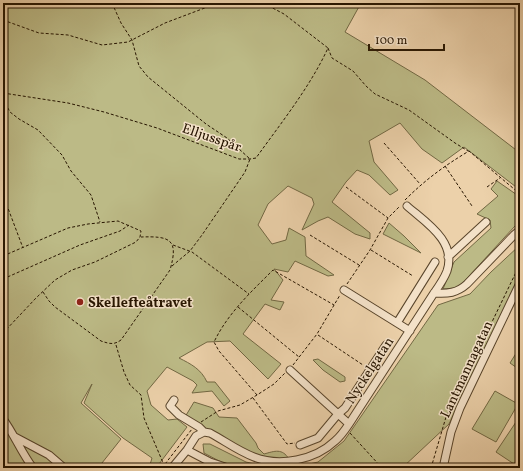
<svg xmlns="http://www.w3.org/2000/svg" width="523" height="471" font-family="Vollkorn,serif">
<rect width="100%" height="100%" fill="#ecd1aa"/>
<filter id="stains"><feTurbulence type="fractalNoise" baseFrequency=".005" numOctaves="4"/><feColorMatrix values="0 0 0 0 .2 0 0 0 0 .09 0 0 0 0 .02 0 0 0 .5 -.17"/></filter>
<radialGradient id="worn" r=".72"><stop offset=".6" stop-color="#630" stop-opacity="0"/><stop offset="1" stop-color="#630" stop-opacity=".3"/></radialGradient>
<path fill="#bcba86" stroke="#726843" d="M3,3H361L345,32L425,80L520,153V190L464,147L442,163L422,149L400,123L369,141L374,162L398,190L390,195L369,175L357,170L346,182L332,202L370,233V239L355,234L328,217L318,221L302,230L314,204L312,198L288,186L268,204L258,225L272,244L286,240L289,228L305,237L306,256L334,275L328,276L295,261L288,272L274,269L283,280L271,300L284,302L280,310L265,304L243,334L281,364L268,379L230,341L207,342L179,358C191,364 201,369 207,382H215L230,401L224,406L212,391L192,393L197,385L193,381L167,367L147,391L151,405L168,420L177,419L187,427L156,468H149L152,458L123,438L84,403L92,384L81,403L121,439L98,468H3Z
M497,181L520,197V225L515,226L458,288L443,289L454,262L491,228L490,220L477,214L498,196L491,189Z
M389,223L404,236L421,253L383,234Z
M520,245V278L449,424L402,468H292L318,462L344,441L438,305L470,294L491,272Z
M520,347V370L510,363Z
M318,359L345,377V381L340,382L323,370L313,360Z
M495,391L518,404L496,442L472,429Z
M194,402L213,408L219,417L237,418L256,443L258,448L264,454C275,451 282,448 289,459L276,460L256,456L185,417Z
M520,416V468L496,452Z
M203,444H210L246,462L272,468H241L221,462L204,453Z"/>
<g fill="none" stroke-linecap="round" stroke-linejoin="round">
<defs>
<path id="minor" d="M448,257L486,222
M344,290L410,331
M434,293C448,294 457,293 467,284L514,235L520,230
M397,323L435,262
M290,370L349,424
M174,400L170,406L179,415L199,427L204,432
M3,419C14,434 21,452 33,468
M15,437L49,455L64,468
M300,445L318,438L338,414L345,408L386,345
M187,450L210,462L228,468
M172,468L187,450L196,436L204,432L210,433C225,441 238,451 254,457C280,467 315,460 335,441C341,436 345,430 349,424L434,293C439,286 444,279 447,271C457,241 425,222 407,206
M443,468L451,432L460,408L520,283"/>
</defs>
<use href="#minor" stroke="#58442a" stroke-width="9"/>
<path stroke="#271500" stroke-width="1" stroke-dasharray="3 2" stroke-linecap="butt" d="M112,3L121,23L132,40L139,66L148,77L206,124L227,138L250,159L245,172L202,235L190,251L172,266
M3,5L4,3
M3,20L39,33L68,35L102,45L128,42L165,23L218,3
M328,48L332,58L353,71L366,86L375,94L409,110L455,143L468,151
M3,93L68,103L104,112L157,128L239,159H250L256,158C281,123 310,87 328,48L284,14L263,3
M3,99L10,112L19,119L38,130L62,155L71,171L91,195L100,222
M384,143L420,184
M445,166L472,206
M346,187L388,218
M487,187L500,178
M3,195L23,248
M405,200C425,180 444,166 469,151L520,194
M310,235L359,265
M173,245L192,252L249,294
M371,250L413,276
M3,256L68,228L88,224L118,221L141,231L140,237L136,242L95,262L72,270L55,280L36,298L3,333
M3,279L80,245L120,231L129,225
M347,284L370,250L388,218L400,206
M43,292L49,301L55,307L101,341C110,344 114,345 121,340L170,270C179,239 170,236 141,237
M238,307L299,357
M318,335L363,365
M116,345L124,372L130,385L141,395L144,418L164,465
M293,365L317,334L340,295
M257,395L219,351L214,342C228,313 251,292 273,270L334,305
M253,398L287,444L295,443
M201,422L218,411L240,405L257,395L274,384L285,373
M350,433L382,468
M162,468L192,429
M431,468L446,417L520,264"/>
<use href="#minor" stroke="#f3e1c8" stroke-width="7"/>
</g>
<circle fill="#8f2418" stroke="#f3e1c8" stroke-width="1.5" cx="80" cy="302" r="4"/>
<g text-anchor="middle" stroke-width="3" stroke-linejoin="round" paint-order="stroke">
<g font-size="14" fill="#271500" stroke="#f3e1c8">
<text transform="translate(212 137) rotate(19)" y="5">Elljusspår</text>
<text transform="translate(466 369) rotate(-65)" y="5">Lantmannagatan</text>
<text transform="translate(369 370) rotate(-57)" y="5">Nyckelgatan</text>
</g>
<g font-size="14" font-weight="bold" fill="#271500" stroke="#f3e1c8" text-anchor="start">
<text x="88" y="307">Skellefteåtravet</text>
</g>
</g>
<rect width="523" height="471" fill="none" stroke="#ecd1aa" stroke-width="16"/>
<rect x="4" y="4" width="515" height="463" fill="none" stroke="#271500" stroke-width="2"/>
<rect x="8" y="8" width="507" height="455" fill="none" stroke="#271500"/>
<path d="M369 44v6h75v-6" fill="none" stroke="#271500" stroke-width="2"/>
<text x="375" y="44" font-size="12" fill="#271500" stroke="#f3e1c8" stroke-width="3" paint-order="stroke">100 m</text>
<rect width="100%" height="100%" filter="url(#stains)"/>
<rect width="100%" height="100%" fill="url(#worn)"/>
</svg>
